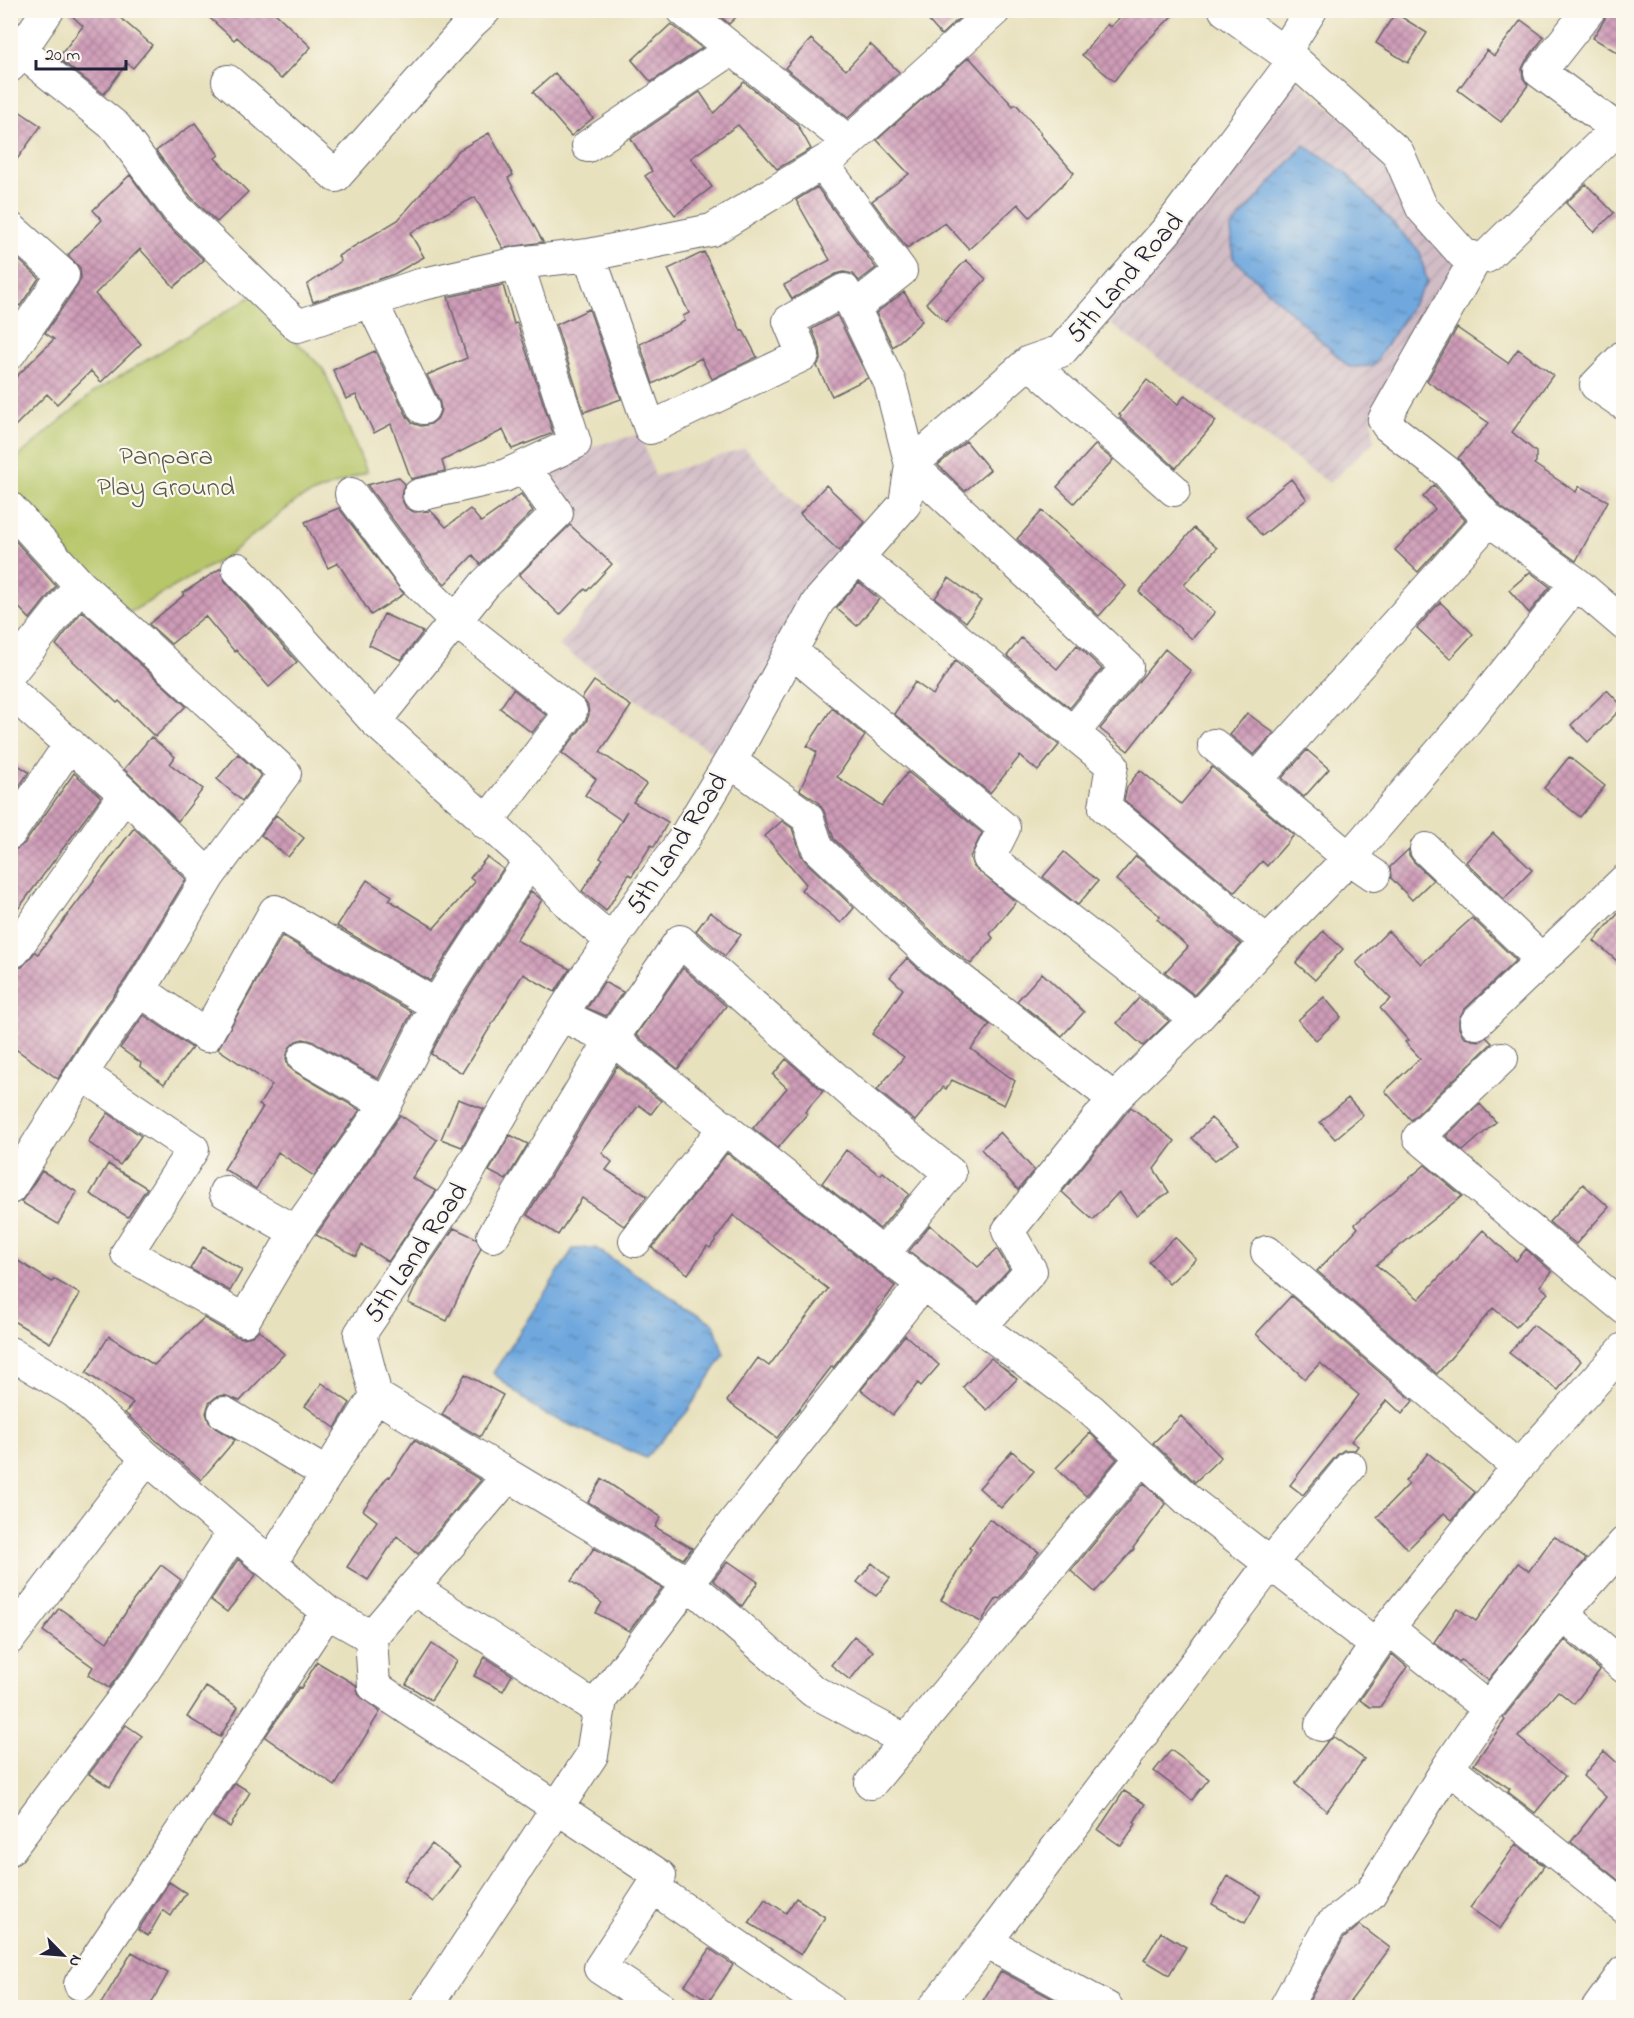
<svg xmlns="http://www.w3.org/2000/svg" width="1634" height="2018" font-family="'Indie Flower',sans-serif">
<defs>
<pattern id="industrial-furrows" width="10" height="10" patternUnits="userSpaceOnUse" patternTransform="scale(1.5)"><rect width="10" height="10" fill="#d2bdc6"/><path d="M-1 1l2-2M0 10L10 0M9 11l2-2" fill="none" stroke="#b4a2ab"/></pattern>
<pattern id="water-ripples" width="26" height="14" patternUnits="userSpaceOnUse" patternTransform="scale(1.5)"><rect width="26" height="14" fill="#6fa8de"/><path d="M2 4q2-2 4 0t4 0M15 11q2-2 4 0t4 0" fill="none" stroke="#5b88b5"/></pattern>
<pattern id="building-cross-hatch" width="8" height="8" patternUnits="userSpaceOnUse" patternTransform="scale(1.5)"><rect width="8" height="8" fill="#cf9cb8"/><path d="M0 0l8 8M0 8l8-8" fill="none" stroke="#a87f97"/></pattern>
</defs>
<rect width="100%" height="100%" fill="#fbf7ec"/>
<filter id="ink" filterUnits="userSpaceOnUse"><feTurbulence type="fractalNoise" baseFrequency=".0167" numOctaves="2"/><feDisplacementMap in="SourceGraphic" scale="12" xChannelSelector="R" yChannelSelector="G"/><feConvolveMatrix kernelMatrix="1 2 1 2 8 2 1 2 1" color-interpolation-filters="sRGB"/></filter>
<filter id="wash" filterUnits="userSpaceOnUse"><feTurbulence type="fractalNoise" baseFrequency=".008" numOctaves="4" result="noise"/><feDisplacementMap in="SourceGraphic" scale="24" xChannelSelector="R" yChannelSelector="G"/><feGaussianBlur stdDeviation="1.35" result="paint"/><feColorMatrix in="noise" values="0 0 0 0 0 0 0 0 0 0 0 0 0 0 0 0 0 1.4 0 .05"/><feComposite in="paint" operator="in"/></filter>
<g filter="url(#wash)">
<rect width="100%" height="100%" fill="#e8e1be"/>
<path fill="url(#industrial-furrows)" d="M1294,78L1390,159L1458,265L1372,414L1374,441L1329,483L1102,318Z
M640,434L655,476L745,448L841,554L724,761L559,646L620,571L570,525L541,471L585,448Z"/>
<path fill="#b7c669" stroke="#6c7452" stroke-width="1.5" d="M252,296L324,370L367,472L299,499L224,558L124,616L11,492V463L94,392Z"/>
<path fill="url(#water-ripples)" stroke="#48658c" stroke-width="1.5" d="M1304,145L1346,173L1420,252L1427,282L1373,366L1349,367L1233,258L1231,228Z
M595,1248L714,1324L724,1355L687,1412L646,1458L539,1411L493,1373L573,1249Z"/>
<g id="blocks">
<path fill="url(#building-cross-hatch)" d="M66,10H111L152,45L133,68L127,63L104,94L58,58L83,26Z
M201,10H272L311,47L281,79L237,37L234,40Z
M713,10H743L729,24Z
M919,10H968L941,35Z
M1127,10H1178L1138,50L1114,81L1082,55L1107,24L1110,27Z
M1610,10H1623V56L1593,38Z
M1395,13L1427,33L1408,63L1376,43Z
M1521,20L1544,37L1526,61L1522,69L1523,78L1528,85L1501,122L1458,90L1487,50L1494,56Z
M671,24L702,48L651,82L632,60Z
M811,39L846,70L870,44L899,72L848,118L785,68Z
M969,57L1013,106L1016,104L1041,133L1040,134L1074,173L1030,217L1018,204L969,249L945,223L907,248L872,201L909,174L877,140Z
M555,73L593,118L571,136L533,92Z
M744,82L797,124L811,149L777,169L738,125L691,158L712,187L675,215L645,176L652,171L631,139L700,92L714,113Z
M10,105L41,126L10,169Z
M195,123L219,155L215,158L248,192L217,222L191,197L156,151Z
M489,133L513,175L508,178L543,242L503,248L475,197L410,233L424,257L394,274L313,302L307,285L341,261L338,256L398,220L459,150Z
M130,175L164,222L204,260L174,287L140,249L95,294L141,344L101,382L91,371L57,404L47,394L10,431V383L54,339L45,333L78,285L81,278L80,268L68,255L102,220L93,210Z
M1586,184L1614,213L1594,232L1566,203Z
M817,187L876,268L859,281L853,274L844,272L836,274L792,299L784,285L830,260L796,200Z
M10,252L39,278L20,306L10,300Z
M704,252L741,331L743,330L757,357L712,379L701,358L653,384L640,344L685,321L683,316L689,313L668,269Z
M966,260L986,279L946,322L926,303Z
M503,285L514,324L517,323L553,433L512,449L503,430L442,461L445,471L411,479L391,424L374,433L356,395L346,399L333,370L375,351L407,416L412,423L421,426L431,424L438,418L441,409L439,400L427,375L467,358L448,297Z
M904,292L922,321L893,347L876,313Z
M589,309L621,399L584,412L556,325Z
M837,315L868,378L832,396L817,366L821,358L820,349L812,329Z
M1457,328L1508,363L1518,349L1553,375L1512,432L1536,452V462L1534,464L1576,492L1579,486L1608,501L1576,561L1501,507L1458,458L1489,423L1427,381Z
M1147,380L1178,404L1185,395L1216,421L1176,468L1120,418L1121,416L1119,415Z
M966,441L990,470L965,491L938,465Z
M1095,445L1113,460L1074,503L1057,487Z
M398,477L405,484L402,490L401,498L406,508L414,512L431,511L446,527L470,509L481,522L521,494L533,511L480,564L473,555L445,584L427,566L367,485Z
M1291,479L1307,499L1262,536L1246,516Z
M826,485L865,522L839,551L800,514Z
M1434,485L1465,520L1418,572L1395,550L1435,509L1423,497Z
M339,508L404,594L371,615L338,563L328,568L305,522Z
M1042,511L1126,586L1099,616L1017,539Z
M570,525L612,564L587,591L585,589L560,615L519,575Z
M1194,528L1217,548L1184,585L1215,612L1192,639L1139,592Z
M10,535L56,586L30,619L10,598Z
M221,568L225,581L297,662L269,687L236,650L235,652L205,616L171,644L149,624L184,595L183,593Z
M1530,572L1550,587L1529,613L1509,590Z
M949,578L981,601L966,622L935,598Z
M859,582L879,599L857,626L836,608Z
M1440,602L1473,634L1450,659L1417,628Z
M82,611L186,706L155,737L119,701L117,703L56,645Z
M384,614L423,632L401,660L369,645Z
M1021,638L1057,669L1077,645L1102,669L1070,708L1007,656Z
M1165,649L1191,671L1128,751L1100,729Z
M955,661L1059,745L1038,771L1020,756L990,793L894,714L915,682L933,695Z
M594,681L631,706L600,752L646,784L633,802L668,822L654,847L651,845L632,876L629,874L606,911L582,891L603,859L600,858L627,811L621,820L585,795L596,779L562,753L586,722L589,715L588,706L582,698Z
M513,689L546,715L532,733L500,708Z
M1607,690L1623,707L1588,742L1571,725Z
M832,708L865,736L837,777L882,806L908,772L982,833L970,857L973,866L1016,902L990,934L993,938L971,964L945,944L834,839L824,811L818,802L800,790L817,752L807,746Z
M1247,713L1274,733L1254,755L1230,735Z
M151,737L175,757L170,764L203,789L178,821L124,769Z
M1307,750L1329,769L1304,797L1282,778Z
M238,754L261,775L242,801L217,779Z
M1569,757L1605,786L1580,817L1544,788Z
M10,760L29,772L10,800Z
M1212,767L1294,835L1267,866L1262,861L1235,892L1124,800L1127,787L1140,770L1181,804Z
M74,773L101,797L10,920V856L15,850L25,843Z
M276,815L304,838L288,857L261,835Z
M782,821L792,828L801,855L806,862L854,908L841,923L801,890L806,884L765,836Z
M134,828L186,879L125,980L89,1029L58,1079L10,1045V968L22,967L35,952L38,954Z
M1493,833L1532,870L1504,899L1466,862Z
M1409,849V855L1414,862L1433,880L1412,900L1391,878L1390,867Z
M1064,852L1098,881L1078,905L1043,877Z
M1136,856L1241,944L1194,995L1165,972L1188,947L1157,919L1160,916L1116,880Z
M487,857L503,869L430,981L337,926L367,880L392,896L389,900L434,928L475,882L470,878Z
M531,891L542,900L516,940L570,969L555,992L523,974L462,1073L431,1054L452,1014Z
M1623,908V966L1594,941Z
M710,912L741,935L725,956L696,931Z
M1472,918L1516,960L1464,1010L1459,1019V1028L1463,1036L1472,1040L1480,1041L1486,1037L1492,1043L1411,1120L1385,1091L1420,1058L1405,1042L1408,1040L1380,1008L1391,999L1356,963L1388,931L1421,964Z
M1323,931L1343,949L1315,980L1296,963Z
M282,936L412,1012L378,1079L312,1041L303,1039L296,1041L289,1048L286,1058L288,1066L295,1072L360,1110L314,1176L278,1152L256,1189L224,1169L263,1107L259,1105L272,1085L218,1049Z
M907,958L922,972L990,1025L971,1049L1015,1081L1004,1105L952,1080L946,1089L943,1087L915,1121L877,1090L904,1057L872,1034L903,989L890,977Z
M683,968L726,1006L678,1069L636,1035Z
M1042,973L1084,1012L1062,1036L1017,1001Z
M604,982L623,992L606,1016L587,1008Z
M1324,997L1341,1017L1316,1040L1298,1020Z
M1139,998L1169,1021L1143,1046L1117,1023Z
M144,1015L192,1048L164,1084L140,1066L141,1063L120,1048Z
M786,1059L823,1091L805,1112L807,1114L778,1148L753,1128L787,1088L773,1075Z
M617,1066L661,1101L651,1114L639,1105L602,1153L612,1162L606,1170L647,1196L624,1226L582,1198L558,1235L527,1215Z
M1348,1098L1363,1115L1335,1139L1320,1122Z
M458,1099L484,1109L462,1147L441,1139Z
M1480,1104L1496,1122L1463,1151L1446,1136Z
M1131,1107L1175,1141L1154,1169L1169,1192L1136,1215L1119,1192L1093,1220L1062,1192Z
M108,1113L141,1136L120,1165L88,1142Z
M400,1115L437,1140L412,1178L436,1191L388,1262L362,1245L356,1256L316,1235Z
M1211,1118L1239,1144L1215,1160L1192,1138Z
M1000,1132L1034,1170L1018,1190L981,1149Z
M510,1135L528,1144L506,1180L489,1171Z
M846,1150L880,1175L883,1172L909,1194L880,1229L822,1183Z
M727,1153L895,1286L877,1310L878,1311L833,1368L832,1366L777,1438L727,1401L758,1358L769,1366L828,1289L733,1215L710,1248L707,1246L688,1274L652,1248Z
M108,1164L147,1188L128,1217L90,1194Z
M1425,1165L1462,1196L1376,1265L1419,1299L1483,1230L1516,1261L1526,1249L1552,1272L1540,1286L1548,1293L1516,1327L1493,1308L1437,1374L1317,1271L1358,1228L1355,1224Z
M42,1171L77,1192L58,1224L21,1202Z
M1583,1184L1609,1207L1576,1244L1549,1222Z
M930,1225L978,1267L997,1249L1009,1269L978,1303L909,1251Z
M454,1228L476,1238L481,1248L447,1321L408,1303L418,1281Z
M1175,1237L1196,1259L1169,1284L1149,1262Z
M203,1247L242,1270L230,1291L190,1269Z
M10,1256L52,1282L54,1279L80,1294L50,1343L10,1319Z
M1291,1296L1413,1401L1402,1414L1387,1400L1351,1441L1358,1446L1355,1450H1344L1337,1455L1303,1495L1290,1485L1359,1395L1320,1363L1305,1379L1256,1334Z
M204,1318L235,1336L243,1338L252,1336L259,1330L284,1354L240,1401L224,1395L216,1397L209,1403L206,1413L209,1422L215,1428L235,1440L201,1480L125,1413L133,1403L86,1373L109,1336L154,1365Z
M1533,1325L1581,1361L1558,1390L1509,1353Z
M905,1335L939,1365L921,1386L918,1383L893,1415L861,1390Z
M991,1358L1017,1379L987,1410L963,1387Z
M465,1374L503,1395L480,1437L442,1415Z
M322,1383L350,1403L335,1428L305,1406Z
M1181,1416L1221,1457L1195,1482L1153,1443Z
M1090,1433L1117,1459L1086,1496L1056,1468Z
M414,1440L481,1480L418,1554L397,1536L368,1580L347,1567L377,1521L363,1510L388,1476L390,1477Z
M1012,1451L1034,1471L1001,1508L979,1488Z
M1428,1453L1475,1492L1452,1520L1444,1513L1408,1549L1377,1517L1409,1484L1405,1481Z
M602,1479L661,1517L655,1527L692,1548L683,1559L588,1502Z
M1144,1483L1166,1504L1133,1548L1134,1549L1095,1592L1071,1571Z
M989,1519L1039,1552L1000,1599L997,1598L981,1622L941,1600L971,1549L969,1548Z
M1554,1536L1586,1559L1488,1680L1461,1660L1459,1662L1434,1642L1457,1608L1476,1621L1518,1563L1529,1571Z
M594,1548L662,1588L629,1631L596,1613L602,1603L571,1581Z
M238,1559L256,1575L227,1612L211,1600Z
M728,1561L758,1582L742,1606L713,1580Z
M872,1563L890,1578L876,1596L857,1582Z
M161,1565L181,1580L129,1661L109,1688L88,1675L93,1667L43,1631L59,1608L107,1642L133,1601Z
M854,1636L873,1651L850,1680L831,1665Z
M1565,1640L1600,1670L1574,1704L1558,1691L1518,1737L1565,1776L1535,1813L1508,1792L1510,1789L1474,1764L1505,1720L1503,1718Z
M432,1644L457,1661L431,1700L406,1684Z
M1392,1654L1407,1667L1380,1707H1370L1360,1700Z
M485,1657L512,1675L503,1691L474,1676Z
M317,1662L356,1685L359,1695L380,1712L335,1786L265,1737L299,1687L301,1688Z
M206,1687L238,1707L220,1737L187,1717Z
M126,1725L142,1736L110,1787L89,1774Z
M1334,1737L1364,1759L1327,1811L1295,1784L1327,1742Z
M1171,1750L1209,1779L1192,1800L1154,1771Z
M1604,1751L1623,1768V1884L1571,1842L1606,1797L1583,1776Z
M235,1783L250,1792L230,1827L213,1817Z
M1124,1791L1145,1804L1134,1822L1136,1824L1121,1846L1098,1830Z
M432,1844L460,1866L433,1902L404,1880Z
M1516,1844L1544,1866L1500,1929L1470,1908Z
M1228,1876L1261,1895L1245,1923L1212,1904Z
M169,1882L186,1893L171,1916L163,1910L148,1936L138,1930Z
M796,1898L825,1917L801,1955L749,1923L765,1899L786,1913Z
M1360,1925L1390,1948L1346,2007H1306L1343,1939Z
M1161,1932L1186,1947L1169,1975L1144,1960Z
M710,1949L733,1965L709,2001L685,1985Z
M132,1952L168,1973L149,2007H99Z
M1001,1971L1068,2007H979Z"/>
</g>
</g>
<g filter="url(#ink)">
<use href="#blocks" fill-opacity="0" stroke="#676569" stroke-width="1.5"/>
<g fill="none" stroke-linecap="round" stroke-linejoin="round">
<defs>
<path id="street" d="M683,10L849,142
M1225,10L1294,60L1398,153L1422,208L1463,254L1476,258L1486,257L1617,128
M1589,10L1540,72L1624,134
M21,51L116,127L177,209L298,326L419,285L517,263L589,255L712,230L832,157L995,10
M1284,53L1311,10
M10,66L48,10
M228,81L336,176L471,23L485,10
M588,146L732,49
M822,163L901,271L854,308L890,383L911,465L1127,667L1073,733
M10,228L63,275L10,353
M589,255L650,428L803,355L789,321L844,290L854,308
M1476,258L1384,420L1388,426L1447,472L1489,520L1576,583L1624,624
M371,301L423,408
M1624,356L1596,385L1624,404
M1029,362L1174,490
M351,494L413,578L456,621L571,712L486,823
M419,495L504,476L575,443L517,263
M10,508L80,585L285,773L209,876L140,990L104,1039L10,1188
M858,558L1112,765L1105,807L1267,942
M238,569L375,721L530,860L572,907L611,940
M791,651L1004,828L989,858L1196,1019
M10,673L80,585
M10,691L125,794L209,876
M375,721L485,584L557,513L524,467
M1214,745L1349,858L1374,875
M730,761L807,817L818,849L933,958L1114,1099
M1256,780L1489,520
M10,833L70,744
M1426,849L1542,960
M14,951L125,794
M140,990L206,1036L275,911L436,1005
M561,1015L612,1039L883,1254L1091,1410L1188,1500L1376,1645
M1476,1023L1624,881
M304,1057L386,1104
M1502,1058L1419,1137L1624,1308
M82,1074L193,1149L127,1253L244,1320L296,1232L386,1104L436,1005L530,860
M225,1192L296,1232
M493,1236L612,1039L680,941L852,1093L950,1173L883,1254
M635,1241L725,1127
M1267,1252L1518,1467
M980,1327L1031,1271L1008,1231L1114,1099L1196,1019L1267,942L1349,858L1460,729L1576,583
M10,1353L75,1392L147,1458L327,1612L371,1637
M224,1413L327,1474
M508,1476L371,1637L374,1686L660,1876L600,1968L661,2008
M271,1563L376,1396
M413,1588L599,1710
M1563,1614L1624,1667
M1388,1628L1488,1708
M10,1638L147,1458
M1321,1725L1388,1628L1518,1467L1624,1349
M907,1741L813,1691L688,1583L376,1396L360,1334L456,1193L545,1040L587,975L683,840L738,748L818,602L905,504L911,465L1029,362L1061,351L1167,230L1294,60
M1448,1767L1624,1907
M871,1783L1142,1457
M10,1849L144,1671L233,1533
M652,1887L828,2008
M986,1942L1107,2008
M80,1984L327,1612
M425,2008L592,1755L601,1699L728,1530L923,1283
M934,2008L986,1942L1270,1564L1350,1467
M1285,2008L1329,1927L1370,1894L1448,1767L1488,1708L1578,1595L1624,1543
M1598,2008L1624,1972"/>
</defs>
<use href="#street" stroke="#676569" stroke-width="34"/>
<use href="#street" stroke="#fff" stroke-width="32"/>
</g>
</g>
<g text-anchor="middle" stroke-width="4.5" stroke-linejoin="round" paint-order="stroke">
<g font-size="27" fill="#22223b" stroke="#fbf7ec">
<text transform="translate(1124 277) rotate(-49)" y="9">5th Land Road</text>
<text transform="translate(676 843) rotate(-57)" y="9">5th Land Road</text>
<text transform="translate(415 1252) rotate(-56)" y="9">5th Land Road</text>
</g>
<g font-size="27" fill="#565b4b" stroke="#fbf7ec">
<text x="166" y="464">Panpara<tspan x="166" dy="31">Play Ground</tspan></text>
</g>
</g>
<rect width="1634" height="2018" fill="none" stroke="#fbf7ec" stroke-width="36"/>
<g transform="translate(63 1955) rotate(115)" stroke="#fbf7ec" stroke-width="4.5" paint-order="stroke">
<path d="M0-4.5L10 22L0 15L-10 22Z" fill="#22223b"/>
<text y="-9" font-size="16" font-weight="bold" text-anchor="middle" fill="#22223b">N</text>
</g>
<path d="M36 60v9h90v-9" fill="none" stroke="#22223b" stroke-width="3"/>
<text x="45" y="60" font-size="18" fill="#22223b" stroke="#fbf7ec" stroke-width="4.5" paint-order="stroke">20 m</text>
</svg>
